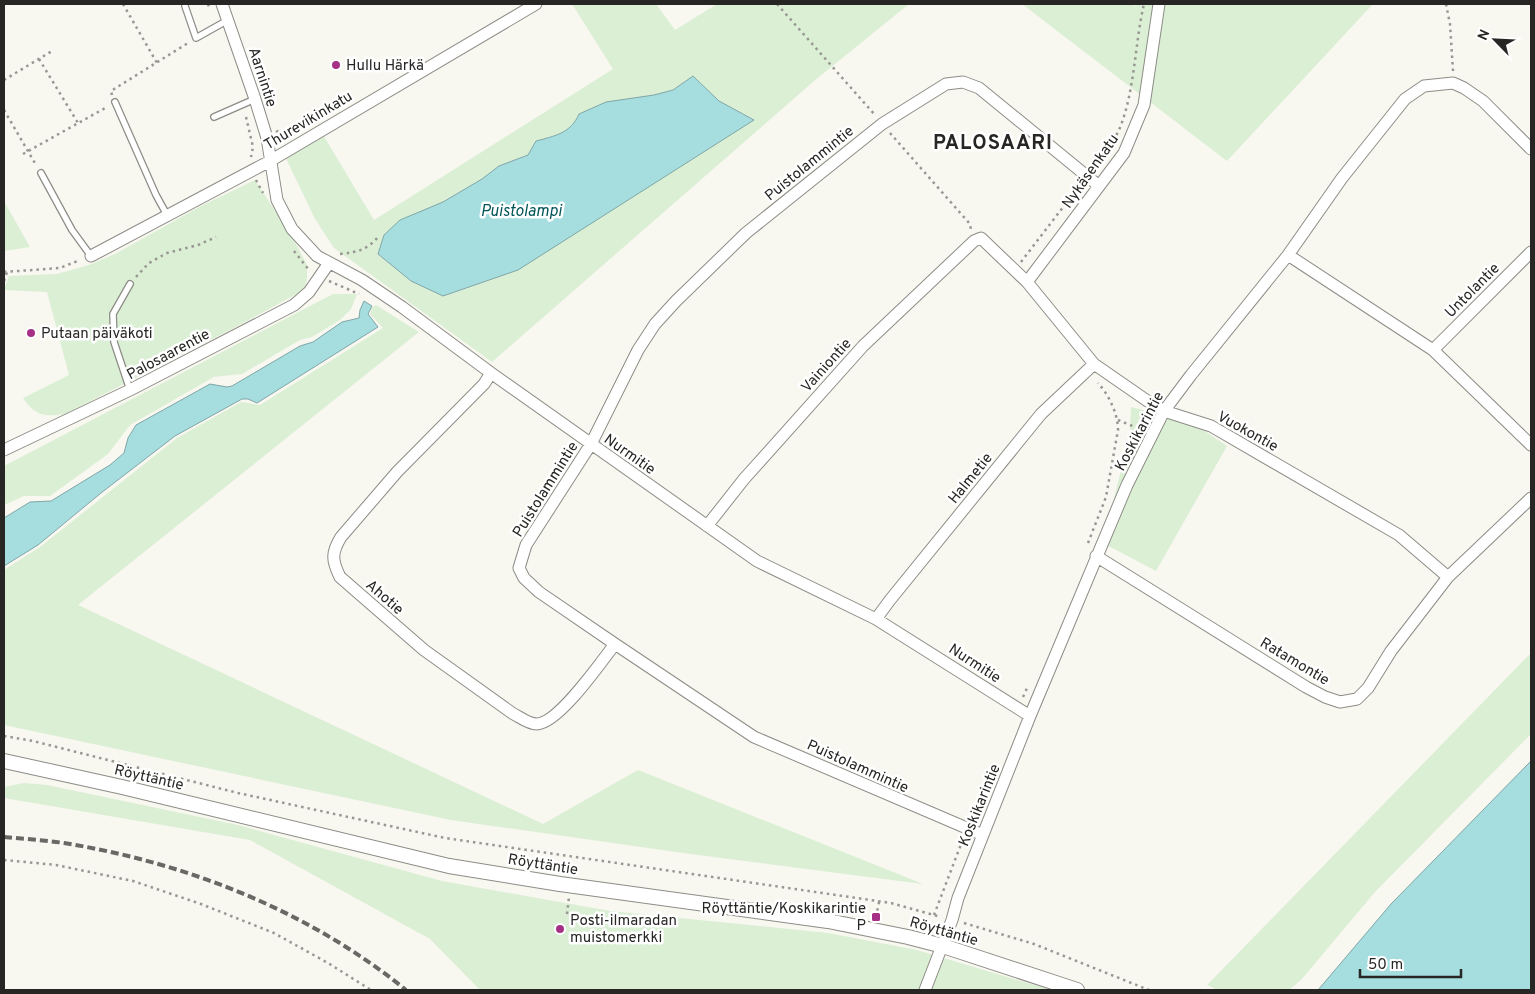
<svg xmlns="http://www.w3.org/2000/svg" width="1535" height="994" font-family="Overpass,sans-serif">
<rect width="100%" height="100%" fill="#f8f7f0"/>
<path fill="#dbefd5" fill-rule="evenodd" d="M572,4H656L675,30L717,4H909L814,81L492,362L334,248L315,219L282,150L319,128L374,220L613,69ZM693,76L719,101L753,119L443,202L482,179L499,166L528,155L536,141C550,138 564,134 575,124L654,95L673,90Z
M1022,4H1130L1136,6L1137,4H1373L1227,161Z
M255,180L294,240L307,265V279L304,290L232,329L65,414C44,417 35,416 23,398L69,375L47,292L4,290L9,276L57,274L89,265L115,254L201,206Z
M4,201L30,247L4,251Z
M333,294H357L351,309L340,320L312,337L300,340L242,374L214,377L130,425L108,454L50,496H24L4,505V466Z
M376,305L419,332L78,605L543,824L638,770L923,884L683,853L451,820L4,725V570L40,547L177,438L241,402L260,405L383,328L370,314L372,308Z
M1131,407L1193,423L1227,446L1156,571L1103,543L1130,434Z
M1531,653V734L1375,892L1301,980L1289,990H1218L1207,985Z
M24,783L47,785L238,825L442,881L610,911L828,933L917,950L1051,990H480L430,939L250,840L4,798V787Z"/>
<path fill="#a6dddf" stroke="#80a6a7" d="M693,76L719,101L754,120L518,270L443,296L411,281L378,254L384,235L400,220L443,202L482,179L499,166L528,155L536,141C555,136 571,133 579,114L606,102L654,95L673,90Z
M364,301L372,306L368,314L378,327L257,403L248,399H242L175,436L101,493L38,545L4,566V518L30,502L51,501L110,465L124,453L128,438L136,425L210,384L227,387L232,386L300,346L313,342L342,322L359,318L360,310Z
M1531,761V990H1318L1391,904Z"/>
<g fill="none" stroke-linecap="round" stroke-linejoin="round">
<defs>
<path id="service" d="M185,6L196,38L228,20
M115,102L156,195L167,215
M214,117L255,99
M41,173L72,230L91,256
M130,390L114,342L113,314L130,284"/>
<path id="minor" d="M222,4L255,99L267,138L277,200L292,229L317,256L362,280L402,307L491,373L757,561L876,619L1030,716
M1288,255L1433,350L1531,445
M91,256L270,161L536,4
M1027,282L1124,153L1144,105L1159,4
M1433,350L1531,252
M491,373L484,384L397,472L341,537C331,553 332,561 340,577L424,650L512,713C520,717 528,724 537,724C559,723 601,662 615,644
M4,450L130,390L294,305L309,292L329,263
M707,526L744,479L863,346L974,241L981,238L1027,282L1094,364L1146,400L1164,411L1211,426L1399,535L1448,577
M1096,556L1306,687L1325,697L1340,702L1357,699L1368,688L1391,651L1448,577L1531,498
M876,619L890,600L1041,414L1094,364
M983,835L754,737L615,644L539,592L524,578L519,568L526,545L591,444L638,350L655,324L676,301L746,233L882,124L946,84L963,82L979,88L1099,186
M925,990L952,920L958,898L1030,716L1127,485L1164,411L1191,375L1288,255L1342,178L1405,99L1424,86L1453,83L1464,88L1483,101L1531,149"/>
<path id="tertiary" d="M4,761L122,787L449,866L560,884L828,921L908,937L943,946L1077,990"/>
</defs>
<use href="#service" stroke="#8d8c86" stroke-width="8"/>
<use href="#minor" stroke="#8d8c86" stroke-width="13"/>
<use href="#tertiary" stroke="#8d8c86" stroke-width="16"/>
<path stroke="#989792" stroke-width="2.5" stroke-dasharray="2.5 4" stroke-linecap="butt" d="M123,4L157,63
M208,4L210,10
M777,4L875,115
M1446,4L1450,24L1453,71
M39,59L78,123
M4,80L52,51
M112,95L111,91L188,43
M4,110L36,165
M246,117L253,147L251,157
M276,132L278,131L288,134L294,131
M890,133L970,224L971,230
M23,154L107,107
M1094,167C1104,154 1115,141 1121,125C1135,88 1135,42 1144,4
M256,180L263,193
M294,251L309,270
M340,254C358,252 367,250 379,236
M1021,262L1080,185
M4,272L60,268L80,260
M136,277L149,263L167,253L198,245L216,237
M4,281L7,272
M329,281L359,294
M1118,420L1142,430
M1088,543L1106,497L1118,430C1118,414 1109,395 1098,383
M1023,697L1028,686
M4,736L33,741L238,793L445,838L891,903L941,917
M972,818L984,795
M4,860L56,865L133,881L201,904L274,933L328,963L371,990
M567,914L569,897
M934,915L963,839
M876,917L879,902
M964,923L1034,944L1149,990"/>
<use href="#service" stroke="#fff" stroke-width="5.5"/>
<use href="#minor" stroke="#fff" stroke-width="11"/>
<use href="#tertiary" stroke="#fff" stroke-width="14"/>
<path stroke="#696865" stroke-width="4" stroke-dasharray="8 4" stroke-linecap="butt" d="M4,837C24,839 44,840 64,843C187,863 309,911 406,990"/>
</g>
<g fill="#a73087" stroke="#fff" stroke-width="2">
<circle cx="336" cy="65" r="5"/>
<circle cx="31" cy="333" r="5"/>
<rect x="871" y="912" width="10" height="10" rx="2.5"/>
<circle cx="560" cy="929" r="5"/>
</g>
<g text-anchor="middle" stroke-width="5" stroke-linejoin="round" paint-order="stroke">
<g font-size="15" fill="#272624" stroke="#fff" text-anchor="start">
<text x="346" y="70">Hullu Härkä</text>
<text x="41" y="338">Putaan päiväkoti</text>
<text x="866" y="913" text-anchor="end">Röyttäntie/Koskikarintie<tspan x="866" dy="17">P</tspan></text>
<text x="570" y="925">Posti-ilmaradan<tspan x="570" dy="17">muistomerkki</tspan></text>
</g>
<g font-size="15" fill="#272624" stroke="#fff">
<text transform="translate(263 77) rotate(72)" y="5">Aarnintie</text>
<text transform="translate(308 120) rotate(-31)" y="5">Thurevikinkatu</text>
<text transform="translate(809 163) rotate(-39)" y="5">Puistolammintie</text>
<text transform="translate(1090 171) rotate(-55)" y="5">Nykäsenkatu</text>
<text transform="translate(1472 290) rotate(-45)" y="5">Untolantie</text>
<text transform="translate(168 354) rotate(-28)" y="5">Palosaarentie</text>
<text transform="translate(826 365) rotate(-48)" y="5">Vainiontie</text>
<text transform="translate(1139 431) rotate(-62)" y="5">Koskikarintie</text>
<text transform="translate(1248 431) rotate(29)" y="5">Vuokontie</text>
<text transform="translate(630 454) rotate(35)" y="5">Nurmitie</text>
<text transform="translate(970 478) rotate(-51)" y="5">Halmetie</text>
<text transform="translate(545 489) rotate(-58)" y="5">Puistolammintie</text>
<text transform="translate(385 597) rotate(41)" y="5">Ahotie</text>
<text transform="translate(1295 661) rotate(31)" y="5">Ratamontie</text>
<text transform="translate(975 663) rotate(33)" y="5">Nurmitie</text>
<text transform="translate(858 766) rotate(24)" y="5">Puistolammintie</text>
<text transform="translate(149 777) rotate(13)" y="5">Röyttäntie</text>
<text transform="translate(979 805) rotate(-68)" y="5">Koskikarintie</text>
<text transform="translate(543 864) rotate(9)" y="5">Röyttäntie</text>
<text transform="translate(944 931) rotate(16)" y="5">Röyttäntie</text>
</g>
<g font-size="16" font-style="italic" fill="#005458" stroke="#fff">
<text x="521" y="216">Puistolampi</text>
</g>
<g font-size="20" font-weight="bold" letter-spacing="1" fill="#272624" stroke="#fff">
<text x="993" y="149">PALOSAARI</text>
</g>
</g>
<rect width="1535" height="994" fill="none" stroke="#272624" stroke-width="10"/>
<g transform="translate(1495 40) rotate(294)" stroke="#ffffff" stroke-width="4" paint-order="stroke">
<path d="M0-4L9 19L0 12L-9 19Z" fill="#272624"/>
<text y="-8" font-size="14" font-weight="bold" text-anchor="middle" fill="#272624">N</text>
</g>
<path d="M1360 969v8h101v-8" fill="none" stroke="#272624" stroke-width="2.5"/>
<text x="1368" y="969" font-size="15" fill="#272624" stroke="#ffffff" stroke-width="4" paint-order="stroke">50 m</text>
</svg>
